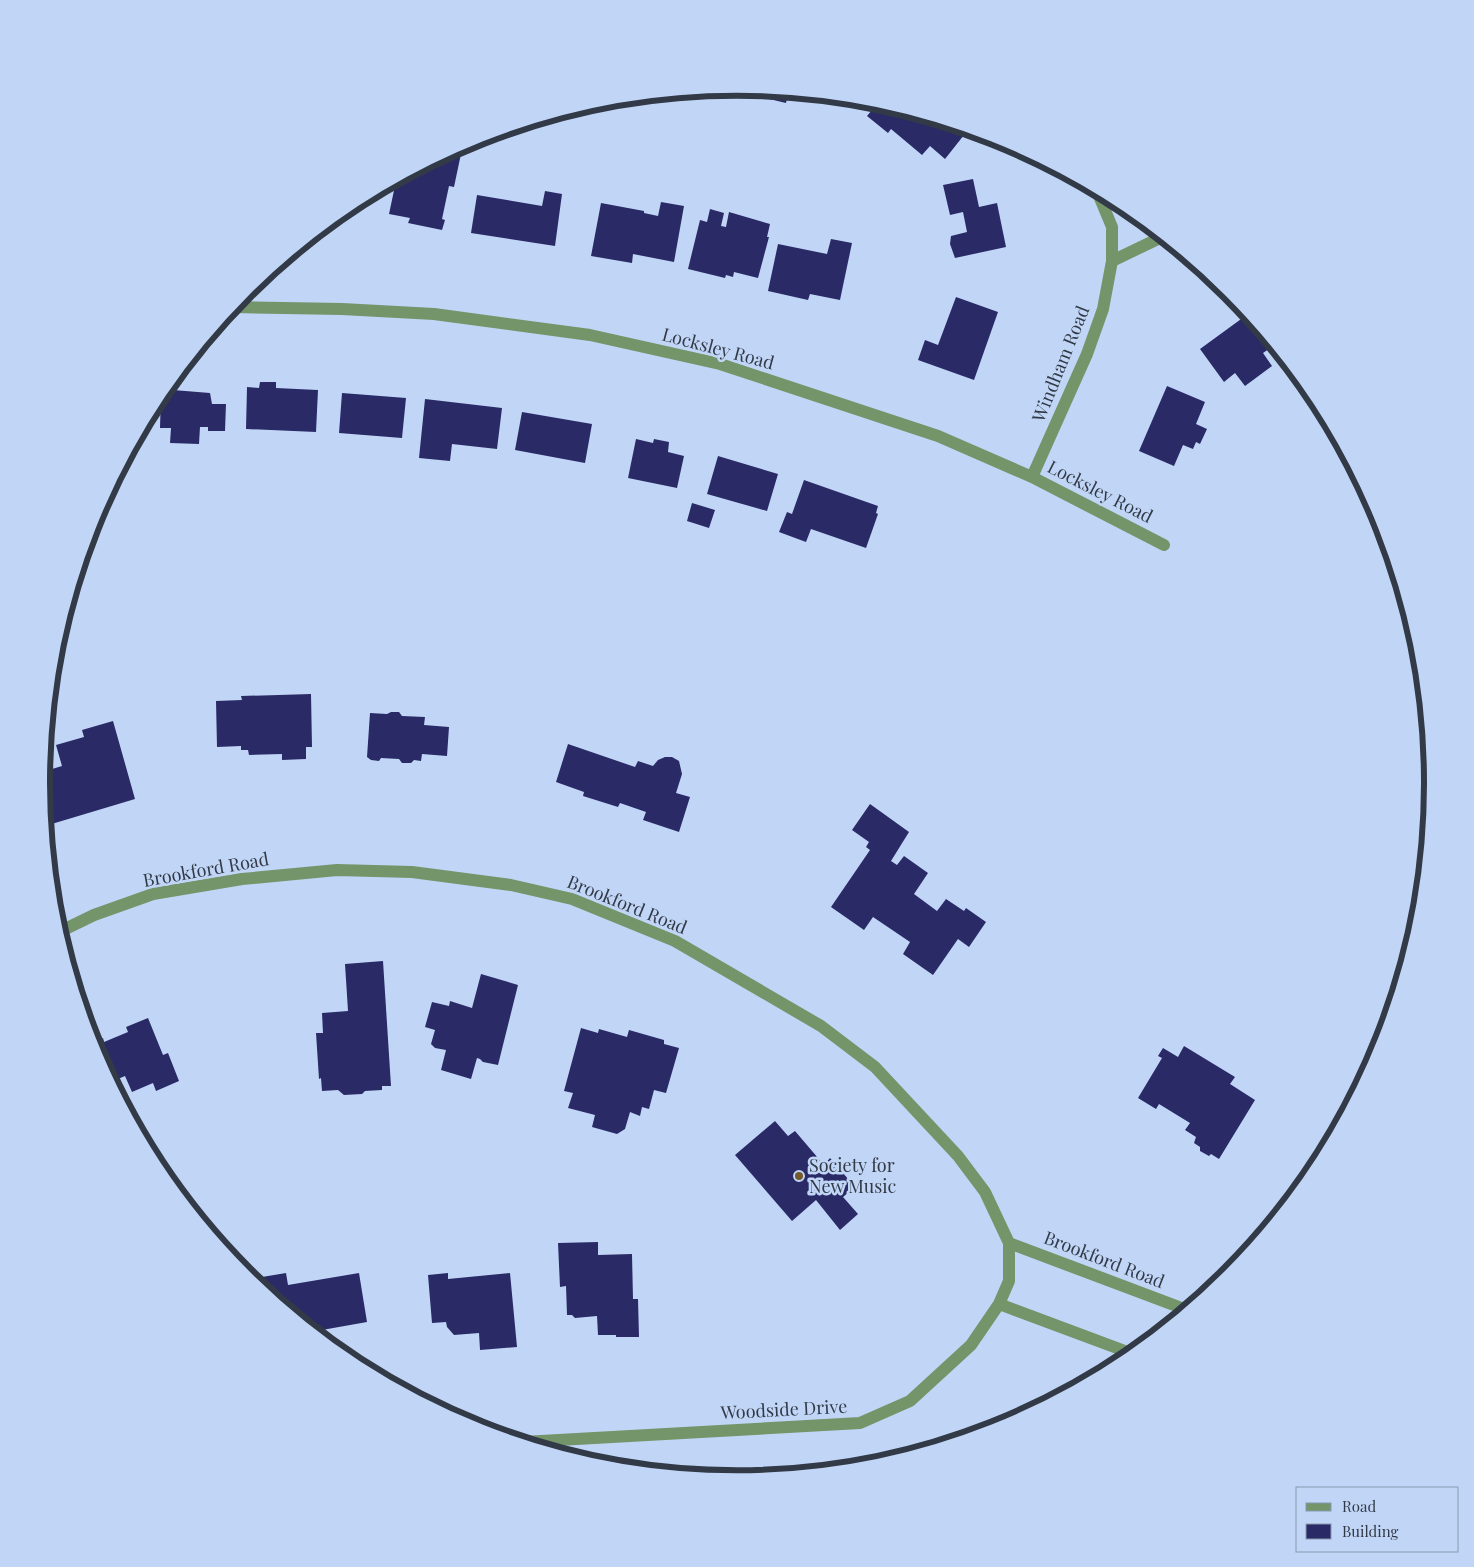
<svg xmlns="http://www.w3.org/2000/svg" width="1474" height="1567" font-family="'Playfair Display',serif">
<rect width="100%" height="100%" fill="#c1d6f6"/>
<path fill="#2a2a67" d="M758,90L788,93L786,103L757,96Z
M878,103L937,121L945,127L948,124L952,125L964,135L945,159L930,146L922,155L891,129L888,133L867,116Z
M458,148L462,149L454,187L449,186L442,219L445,220L442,230L408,223L410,218L389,214L396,181Z
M973,179L979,207L997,203L1006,247L955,258L950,244L951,236L967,232L963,212L950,215L943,185Z
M545,191L562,194L555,246L471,233L477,195L542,206Z
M661,202L684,206L674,262L633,254L632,263L591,256L601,203L644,211V213L658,216Z
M710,209L724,213L721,226L726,227L729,212L770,224L767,237H769L758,278L734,272L733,277L726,275L725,278L688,269L700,220L707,222Z
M831,239L852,243L840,300L810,294L808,300L768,291L778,244L827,254Z
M956,297L998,312L974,380L918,360L925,340L938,345Z
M1248,314L1273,346L1263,353L1272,366L1245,386L1235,373L1224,382L1200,349Z
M260,382H276V388L318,390L316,432L246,429L247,387L259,388Z
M1167,386L1205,402L1196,424L1207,429L1200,444L1196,442L1193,449L1183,445L1174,466L1139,451Z
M173,390L210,393L212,404H226L225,431H208V427H200L199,444L170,443L171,428H160L161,394L172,393Z
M342,393L406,398L402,438L339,433Z
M425,399L502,408L497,449L452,444L450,461L419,458Z
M522,412L592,424L585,463L515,450Z
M636,439L653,443L654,439L669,442L668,452L684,456L677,488L628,478Z
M718,456L778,474L767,511L707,494Z
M804,480L878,506L876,513L878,514L866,548L811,529L806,542L779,532L787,512L792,514Z
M692,503L715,510L709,528L687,521Z
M311,694L312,747H306V759L282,760V754L249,755L248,750H241V746L217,747L216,701L242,700L241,696Z
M391,712H399L402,716L425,717L424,725L449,727L447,756L422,754L421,761L414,760L411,763H402L399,759L381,758L379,761L371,760L367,757L370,713L387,714Z
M113,721L135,799L45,826L41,785L45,784L42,772L62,766L56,745L84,737L82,730Z
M568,744L635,767L638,761L653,766L658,760L665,757H672L679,761L682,774L676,793L690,797L679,832L643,820L646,812L620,803L618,807L583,796L584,792L556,782Z
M870,804L909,832L891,861L897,865L904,856L928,873L914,894L937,911L946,899L964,911L966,908L986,922L969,947L958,939L933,975L903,954L910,942L873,917L864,930L831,907L870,850L866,847L869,842L852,830Z
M383,961L391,1086H382V1090L365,1091L362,1094L344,1095L338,1090L322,1091L321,1078L319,1079L316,1033H323L322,1013L348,1011L345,964Z
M481,974L518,985L498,1065L483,1062L480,1059L477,1058L471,1079L441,1070L446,1050L435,1048L431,1044L435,1030L425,1027L432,1002L449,1006L450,1001L472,1008Z
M148,1018L163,1055L168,1053L179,1081L156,1091L153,1083L132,1092L125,1076L111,1082L92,1042L103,1038L104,1042L128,1032L126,1027Z
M581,1028L598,1033L599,1029L627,1037L629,1030L664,1040V1044L679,1048L666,1093L654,1090L649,1109L642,1107L640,1116L630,1112L625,1129L617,1134L592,1127L595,1115L568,1108L573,1093L564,1091Z
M1184,1046L1235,1077L1230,1084L1255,1100L1219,1159L1211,1154L1209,1156L1200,1151V1147L1194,1143L1196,1137L1185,1130L1190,1123L1159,1104L1156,1109L1138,1098L1162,1058L1158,1056L1163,1048L1178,1057Z
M775,1121L788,1136L795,1131L824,1165L830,1158L855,1187L843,1197L858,1214L840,1230L816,1200L792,1221L735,1155Z
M598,1242V1255L632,1254L633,1299H638L639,1337H616V1335H598L597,1316L575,1318L572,1315H567L566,1286L560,1287L558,1243Z
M286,1273L288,1285L359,1273L367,1322L322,1330V1327L311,1329L257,1285L256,1278Z
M448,1273V1279L510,1273L517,1347L480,1350L479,1333L454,1335L447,1327L446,1322L432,1323L428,1275Z"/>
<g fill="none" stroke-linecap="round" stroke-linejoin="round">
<path stroke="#739569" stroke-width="12" d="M1112,261L1162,237
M233,307L342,309L434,314L590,335L720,364L938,436L1032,477L1164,545
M1032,477L1087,354L1103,309L1112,261V227L1097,191
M59,932L94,915L153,894L242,879L337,870L412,872L511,885L572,899L675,941L821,1026L875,1067L958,1156L985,1192L1009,1243V1281L999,1304L971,1345L910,1401L860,1423L523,1442
M1009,1243L1187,1310
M999,1304L1133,1354"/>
</g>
<circle fill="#74592b" stroke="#c1d6f6" stroke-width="2" cx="799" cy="1176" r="5"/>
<g text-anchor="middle" stroke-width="5" stroke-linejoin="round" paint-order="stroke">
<g font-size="18" fill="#323a47" stroke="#c1d6f6">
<text transform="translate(718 349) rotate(15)" y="6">Locksley Road</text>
<text transform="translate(1061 364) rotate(-68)" y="6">Windham Road</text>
<text transform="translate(1100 492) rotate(27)" y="6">Locksley Road</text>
<text transform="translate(206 870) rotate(-10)" y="6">Brookford Road</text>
<text transform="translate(627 905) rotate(22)" y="6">Brookford Road</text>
<text transform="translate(1104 1260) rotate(21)" y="6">Brookford Road</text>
<text transform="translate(784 1410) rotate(-3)" y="6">Woodside Drive</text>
</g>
<g font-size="18" fill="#323a47" stroke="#c1d6f6" text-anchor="start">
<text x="809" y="1172">Society for<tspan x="809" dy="21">New Music</tspan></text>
</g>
</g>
<path d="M0 0H1474V1567H0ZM50 783a687 687 0 1 1 1374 0a687 687 0 1 1-1374 0Z" fill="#c1d6f6" fill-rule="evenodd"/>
<path fill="none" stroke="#323a47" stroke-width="6" d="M50 783a687 687 0 1 1 1374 0a687 687 0 1 1-1374 0Z"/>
<rect x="1296" y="1487" width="162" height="65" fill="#c1d6f6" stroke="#8898b0"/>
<rect x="1306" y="1503" width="25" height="8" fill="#739569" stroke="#8898b0"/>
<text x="1342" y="1512" font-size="15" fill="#323a47">Road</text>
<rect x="1306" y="1524" width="25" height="15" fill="#2a2a67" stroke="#8898b0"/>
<text x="1342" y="1537" font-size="15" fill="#323a47">Building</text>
</svg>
